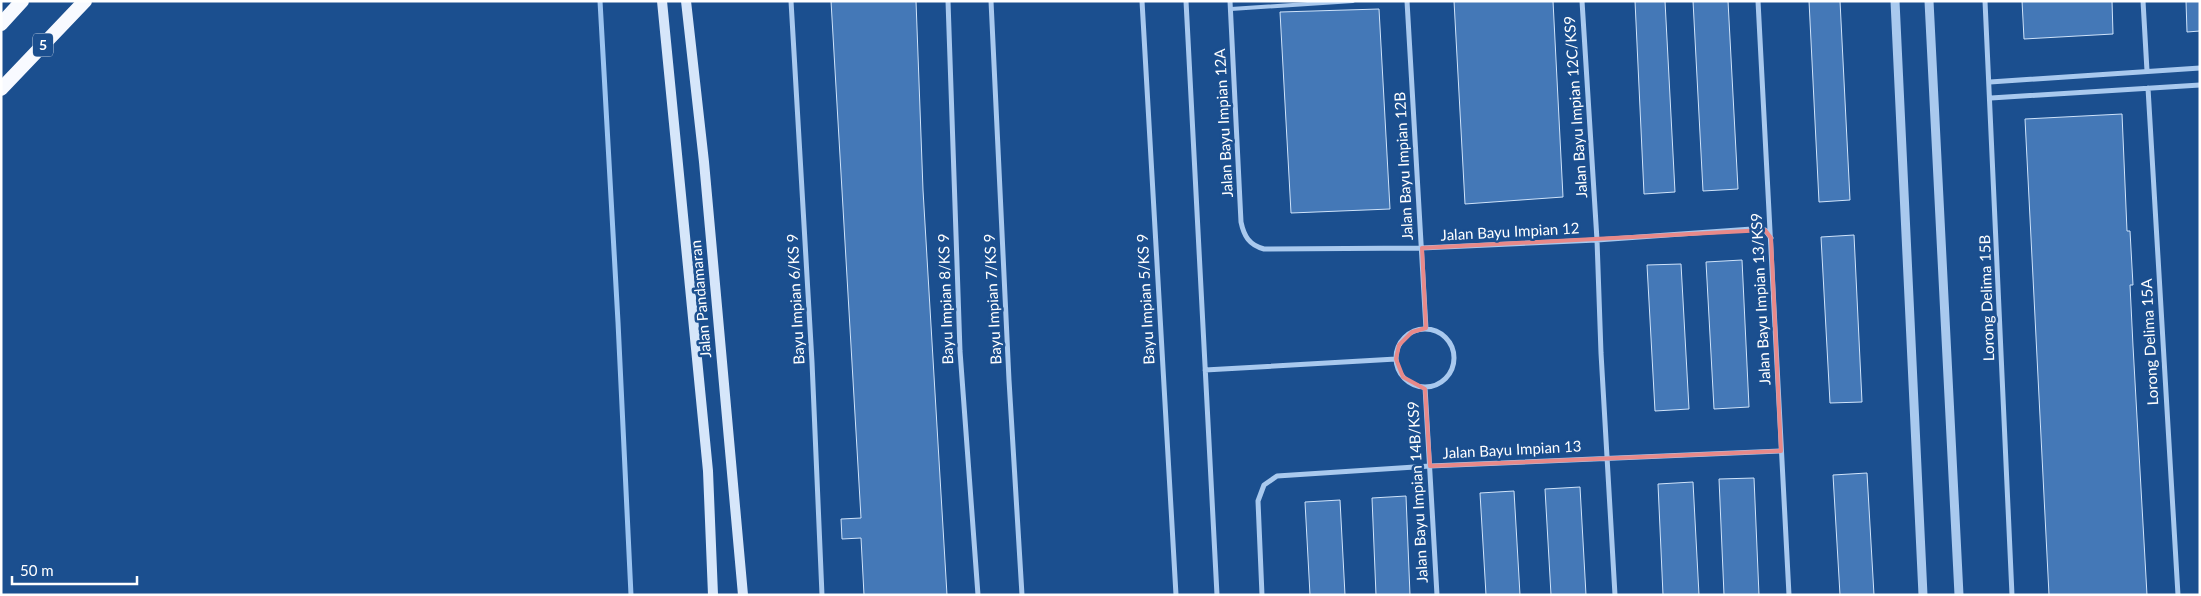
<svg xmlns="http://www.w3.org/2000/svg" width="2201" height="596" font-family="Lato,sans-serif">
<rect width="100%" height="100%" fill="#1b4f8f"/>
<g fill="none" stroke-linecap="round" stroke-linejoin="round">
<path stroke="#9cc4f0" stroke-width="5" d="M600,1L618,322L631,595"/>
</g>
<path fill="#4478b7" stroke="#cfe3fa" d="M831,1H916L923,190L947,595H864L861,538L842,539L841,519L861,518Z
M1454,1H1553L1563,197L1465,204Z
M1635,1H1665L1675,192L1644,194Z
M1693,1H1728L1738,189L1703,191Z
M1809,1H1840L1850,200L1819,202Z
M2022,1H2112L2113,34L2024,39Z
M2186,1H2200V31L2187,32Z
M1379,9L1390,209L1291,213L1280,12Z
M2122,114L2127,231H2130L2133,285H2130L2133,346L2147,595H2049L2025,119Z
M1854,235L1862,402L1830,403L1821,237Z
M1742,260L1749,407L1714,409L1706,262Z
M1681,264L1689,409L1655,411L1647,265Z
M1867,473L1874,595H1840L1833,475Z
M1754,478L1759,595H1724L1719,479Z
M1693,482L1699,595H1663L1658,484Z
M1580,487L1586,595H1551L1545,489Z
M1514,491L1520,595H1486L1480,493Z
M1406,496L1410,595H1376L1372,498Z
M1340,500L1345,595H1310L1305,502Z"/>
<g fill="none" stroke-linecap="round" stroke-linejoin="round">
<path stroke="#a9c9ee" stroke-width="4" d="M1231,9L1353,1"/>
<path stroke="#a9c9ee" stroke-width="5" d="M791,1L812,362L822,595
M948,1L960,351L978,595
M991,1L1009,380L1022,595
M1142,1L1176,595
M1186,1L1217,595
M1230,1L1241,222C1244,236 1249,245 1264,249L1422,248L1597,240L1752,229L1765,230L1771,238
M1407,1L1426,329
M1582,1L1597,240L1601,353L1615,595
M1758,1L1789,595
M1985,1L2012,595
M2143,1L2147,71
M1990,82L2200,68
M2148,88L2178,595
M1991,98L2200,85
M1396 358a29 29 0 1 1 58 0a29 29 0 1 1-58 0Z
M1205,370L1396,359
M1425,387L1437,595
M1262,595L1258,501L1264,485L1277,476L1430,466L1781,451"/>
<path stroke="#a9c9ee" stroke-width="9" d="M1895,1L1923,595
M1929,1L1959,595"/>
<path stroke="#d6e6fa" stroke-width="10" d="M662,1L708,471L713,595
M686,1L704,162L743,595"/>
<path stroke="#f8faff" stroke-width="14" d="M1,24L22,1
M1,89L85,1"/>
</g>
<path fill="none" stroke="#e88989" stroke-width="4" stroke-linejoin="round" d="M1765,230L1771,238L1781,451L1430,466L1425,389L1403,377L1396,359L1399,345L1412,332L1426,328L1422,248Z"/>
<g text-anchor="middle" stroke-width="5" stroke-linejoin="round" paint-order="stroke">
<rect fill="#1b4f8f" stroke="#bbcadd" stroke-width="1" x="33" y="33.5" width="20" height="23" rx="4"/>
<g font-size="14" font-weight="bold" fill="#fff">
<text x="43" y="50">5</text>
</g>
<g font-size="15" fill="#fff" stroke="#1b4f8f">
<text transform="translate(1576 107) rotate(-94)" y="5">Jalan Bayu Impian 12C/KS9</text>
<text transform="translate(1224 123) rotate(-93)" y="5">Jalan Bayu Impian 12A</text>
<text transform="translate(1404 166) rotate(-93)" y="5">Jalan Bayu Impian 12B</text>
<text transform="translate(1510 232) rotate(-3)" y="5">Jalan Bayu Impian 12</text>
<text transform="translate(1987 298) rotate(-92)" y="5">Lorong Delima 15B</text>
<text transform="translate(701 299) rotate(-95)" y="5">Jalan Pandamaran</text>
<text transform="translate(796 299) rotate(-93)" y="5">Bayu Impian 6/KS 9</text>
<text transform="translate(946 299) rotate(-92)" y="5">Bayu Impian 8/KS 9</text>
<text transform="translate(993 299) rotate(-93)" y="5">Bayu Impian 7/KS 9</text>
<text transform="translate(1146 299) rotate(-93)" y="5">Bayu Impian 5/KS 9</text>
<text transform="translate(1761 299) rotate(-93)" y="5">Jalan Bayu Impian 13/KS9</text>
<text transform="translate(2150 342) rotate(-93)" y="5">Lorong Delima 15A</text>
<text transform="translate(1512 450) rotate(-3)" y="5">Jalan Bayu Impian 13</text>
<text transform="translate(1418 492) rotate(-93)" y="5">Jalan Bayu Impian 14B/KS9</text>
</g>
</g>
<rect width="2201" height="596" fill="none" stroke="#ffffff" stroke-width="5"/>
<path d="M12 576v8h125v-8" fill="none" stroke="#ffffff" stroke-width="2.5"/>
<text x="20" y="576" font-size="15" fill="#ffffff" stroke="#1b4f8f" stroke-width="4" paint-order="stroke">50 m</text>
</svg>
